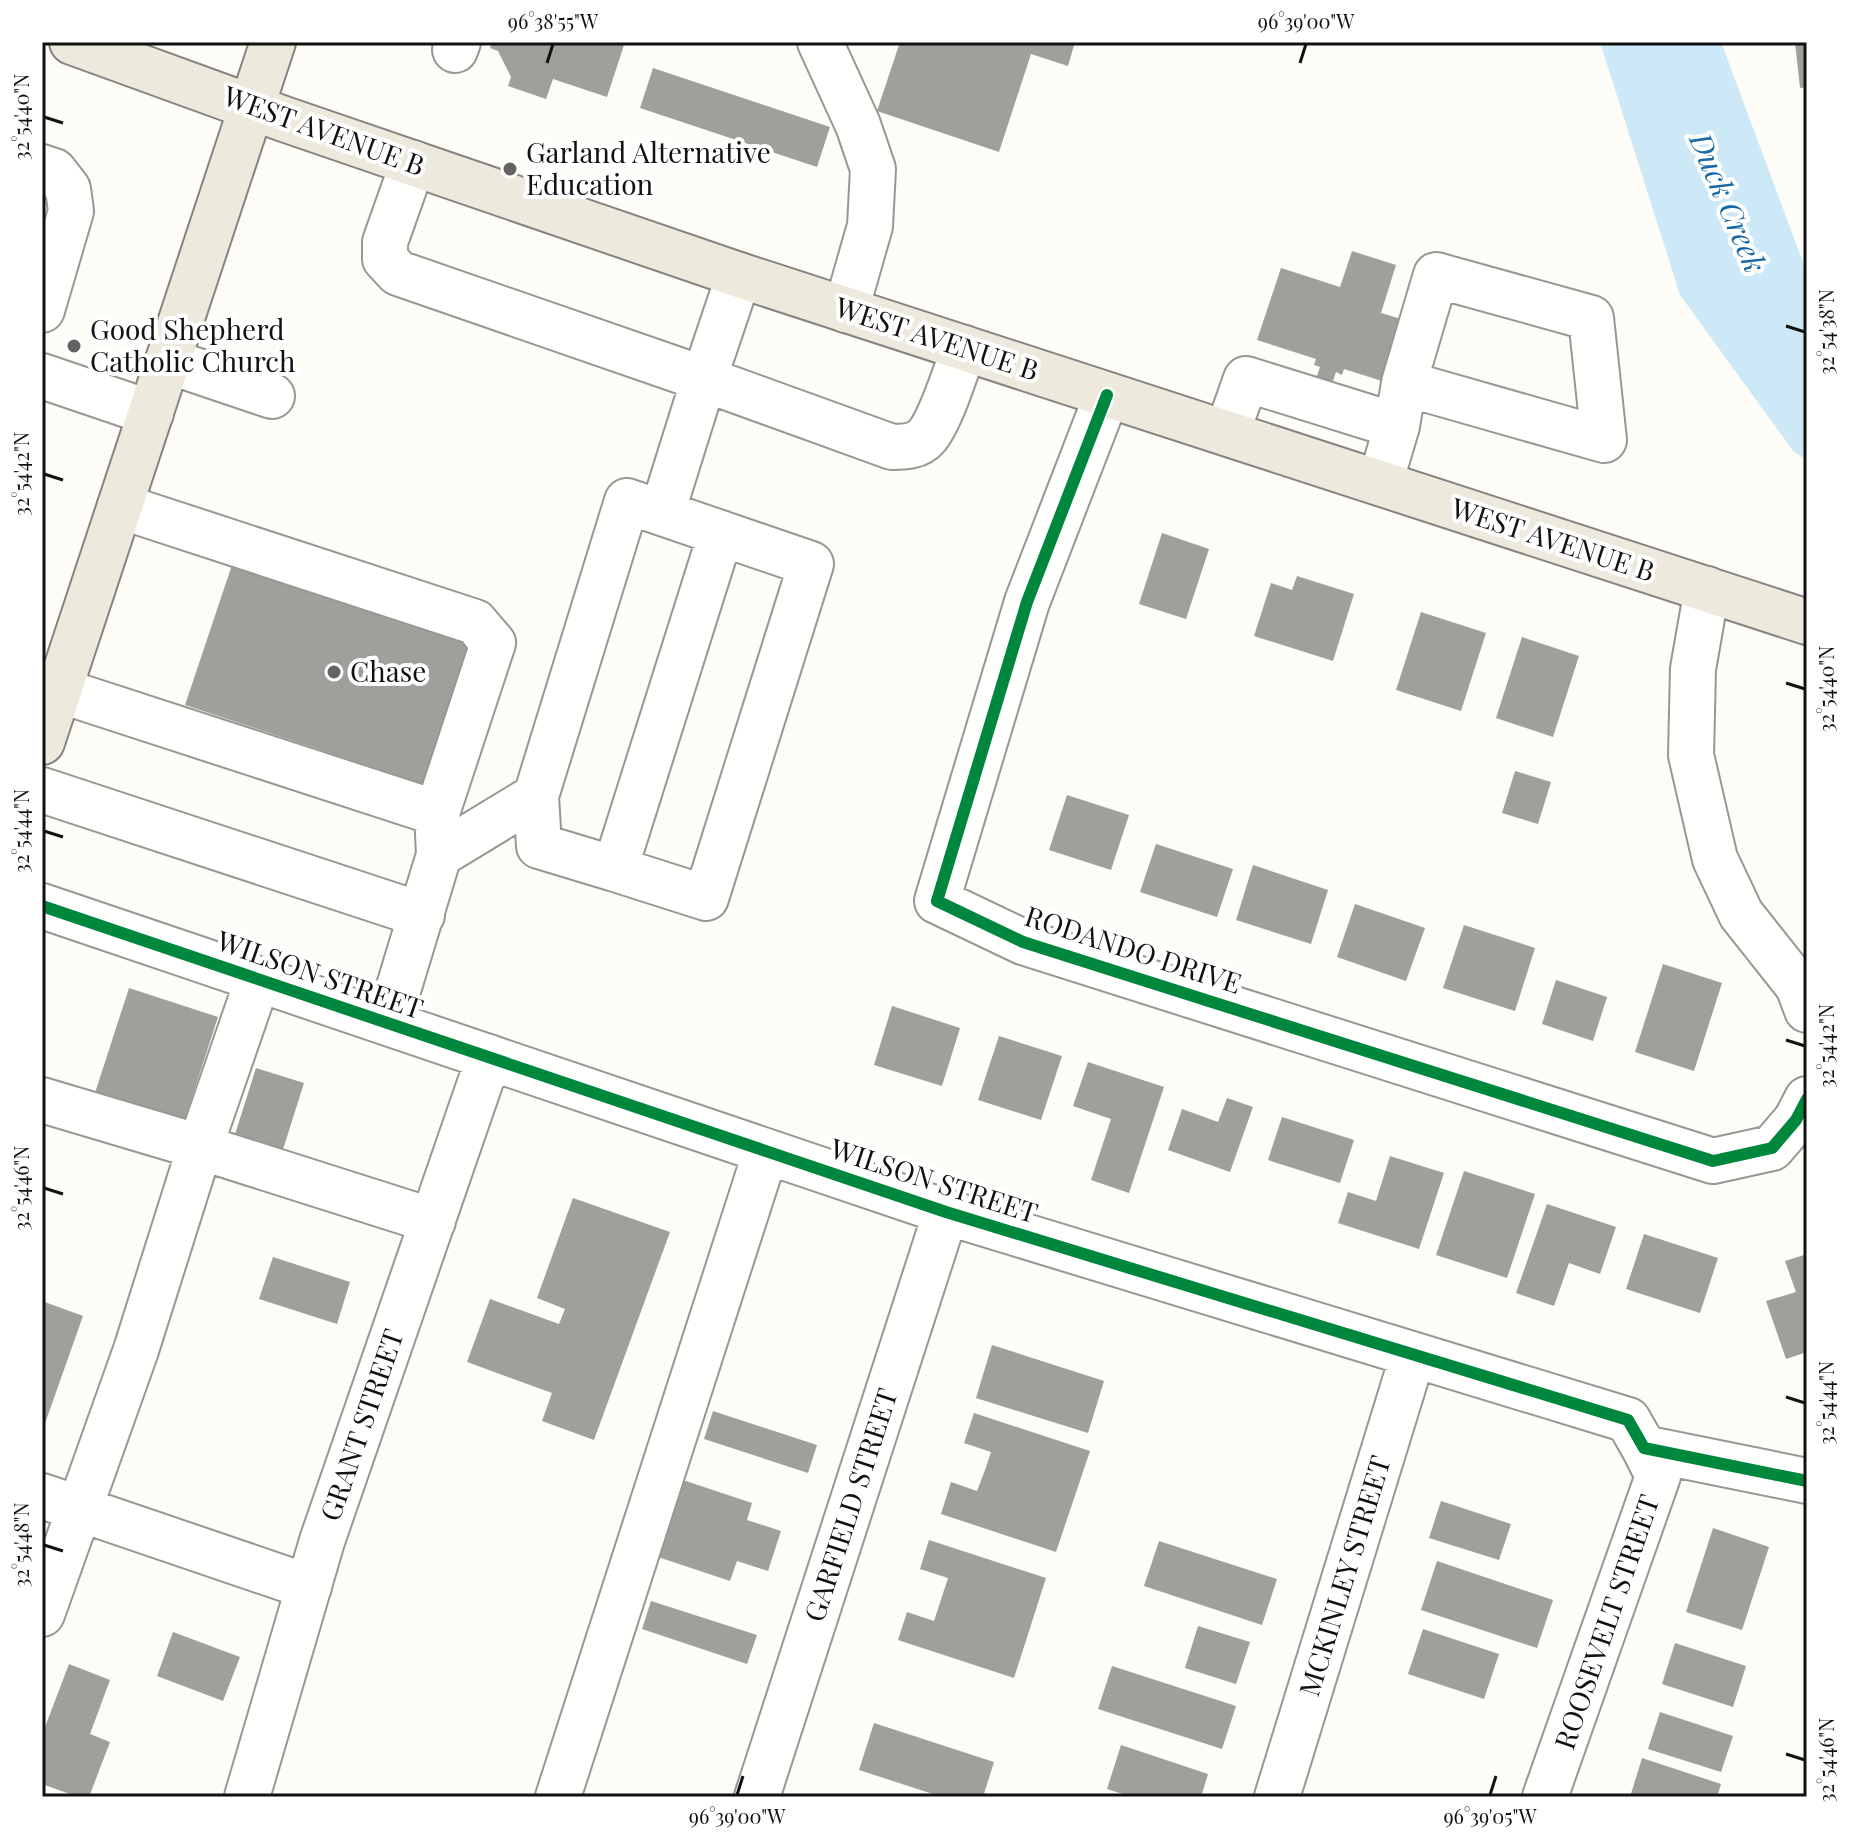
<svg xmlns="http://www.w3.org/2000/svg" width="1849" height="1839" font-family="'Playfair Display',serif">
<rect width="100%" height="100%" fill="#fdfcf7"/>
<path fill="#cde8f7" d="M1600,42H1721L1807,273V460L1794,452L1680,295Z"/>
<path fill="#a19f9c" d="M492,42H625L607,97L553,79L546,99L508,86L511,77L498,51L490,48Z
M900,42H1075L1068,66L1031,54L999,152L877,111Z
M1795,42H1807V87L1800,88Z
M653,68L830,127L817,167L640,108Z
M1352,251L1396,265L1381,313L1405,320L1385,382L1344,369L1342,375L1336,372L1328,396L1312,391L1320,367L1314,365L1316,359L1257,340L1281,268L1340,287Z
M1162,533L1209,549L1186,619L1139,604Z
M235,556L482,638L432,787L185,705Z
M1297,576L1354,594L1333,661L1254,636L1271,583L1292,590Z
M1421,612L1486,633L1461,711L1396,690Z
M1522,637L1579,656L1553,737L1496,718Z
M1515,771L1551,782L1538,824L1502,813Z
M1067,795L1129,815L1111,870L1049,850Z
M1156,844L1233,869L1217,917L1140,892Z
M1253,865L1328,890L1311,944L1236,920Z
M1355,904L1425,928L1406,981L1337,957Z
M1464,925L1535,948L1515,1011L1443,988Z
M1663,964L1722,983L1694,1071L1635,1052Z
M1556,980L1607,997L1593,1041L1542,1024Z
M129,988L218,1017L184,1122L95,1093Z
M892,1006L960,1028L942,1086L874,1065Z
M999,1036L1062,1056L1041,1120L978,1100Z
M1088,1062L1164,1087L1129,1193L1091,1180L1111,1119L1073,1106Z
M256,1068L304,1083L279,1162L231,1147Z
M1227,1098L1253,1107L1230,1172L1168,1150L1182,1109L1218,1122Z
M1282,1117L1354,1140L1340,1183L1268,1160Z
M1390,1156L1444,1173L1419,1249L1338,1223L1348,1192L1376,1201Z
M1464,1171L1535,1194L1507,1278L1436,1255Z
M573,1198L670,1232L594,1440L542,1421L552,1393L467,1362L490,1299L559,1324L565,1309L537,1298Z
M1547,1204L1616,1227L1600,1274L1569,1263L1554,1306L1516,1293Z
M1644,1234L1718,1258L1700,1313L1626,1289Z
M1807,1254V1352L1786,1359L1766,1301L1796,1292L1785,1261Z
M273,1257L350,1282L337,1324L259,1299Z
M42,1301L83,1316L42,1432Z
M992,1345L1104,1381L1088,1433L976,1398Z
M713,1411L817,1445L808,1473L704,1439Z
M974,1413L1090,1451L1056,1552L941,1514L951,1482L977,1491L985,1470L991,1452L964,1443Z
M683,1480L752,1503L747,1520L781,1531L768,1571L737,1561L730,1581L658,1557Z
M1441,1501L1511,1524L1499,1560L1429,1538Z
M1713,1528L1769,1547L1742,1630L1686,1612Z
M929,1540L1046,1578L1014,1678L898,1640L907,1612L934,1621L948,1578L920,1569Z
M1159,1541L1277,1579L1262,1625L1144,1586Z
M1437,1561L1553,1600L1537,1648L1421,1610Z
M651,1601L757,1635L747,1664L642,1629Z
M1198,1626L1250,1642L1236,1684L1185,1668Z
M1423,1629L1499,1654L1484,1699L1408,1674Z
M173,1632L240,1657L223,1701L157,1676Z
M1675,1643L1746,1666L1733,1707L1662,1684Z
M69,1664L110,1680L90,1734L110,1742L89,1797H78L42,1784V1735Z
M1112,1666L1236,1706L1222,1749L1098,1709Z
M1660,1712L1733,1736L1721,1772L1648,1749Z
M874,1723L994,1762L983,1797H942L859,1770Z
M1121,1745L1208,1774L1201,1797H1132L1107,1789Z
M1642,1758L1721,1784L1717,1797H1630Z"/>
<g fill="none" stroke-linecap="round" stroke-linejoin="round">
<defs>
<path id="minor" d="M820,42L858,125L873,169L870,226L846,310
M455,50L458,42
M413,163L385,242V259L398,273L704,379L892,447C904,447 918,447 927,436C941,419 956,371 964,348
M42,167L54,171L68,189L71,211L42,310
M168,361L272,396
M42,376L151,413
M1107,395L1027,602L937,901L1023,942L1713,1161L1772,1148L1796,1120L1807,1099
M1397,426L1404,383L1604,440L1591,318L1436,275L1404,383
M1227,433L1246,379L1397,426L1380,483
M120,506L475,622L493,643L437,813L439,855L388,1023
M662,513L704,379L739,275
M1707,589L1693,669L1691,755L1715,859L1741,914L1798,986L1807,1010
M59,690L437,813
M42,790L422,915
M536,796L539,846L615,869
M439,855L536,796L627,501C688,522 749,543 811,564L706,898L615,869L721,533
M42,906L946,1212L1628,1420L1644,1448L1807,1481
M42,1100L200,1147L433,1221
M42,1496L309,1587
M42,1614L136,1350L200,1147L258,979
M247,1797L322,1541L489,1057
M558,1797L766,1151
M757,1797L946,1212
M1277,1797L1413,1355
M1545,1797L1658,1476L1644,1448"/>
<path id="major" d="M72,42L284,119L739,275L1807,622
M42,742L273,42"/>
</defs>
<use href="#minor" stroke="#979795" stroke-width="48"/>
<use href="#major" stroke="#858482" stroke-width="48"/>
<use href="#minor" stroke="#fffffe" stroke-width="44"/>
<use href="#major" stroke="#ede9dc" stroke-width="44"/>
<defs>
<path id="cycleway" d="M1107,395L1027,602L937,901L1023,942L1713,1161L1772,1148L1796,1120L1807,1099
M42,906L946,1212L1628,1420L1644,1448L1807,1481"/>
</defs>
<use href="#cycleway" stroke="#fff" stroke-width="17"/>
<use href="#cycleway" stroke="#00873e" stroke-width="12"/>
</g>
<path fill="none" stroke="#111" stroke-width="3" d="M547,63L553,44M1300,63L1306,44M44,117L63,123M1786,326L1805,332M44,474L63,480M1786,683L1805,689M44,831L63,837M1786,1040L1805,1046M44,1188L63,1194M1786,1397L1805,1403M44,1545L63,1551M1786,1754L1805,1760M737,1795L743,1776M1490,1795L1496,1776"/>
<g fill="#646362" stroke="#fff" stroke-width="3">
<circle cx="510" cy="169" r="8"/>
<circle cx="74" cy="346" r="8"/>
<circle cx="334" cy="672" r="8"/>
</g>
<g text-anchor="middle" stroke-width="8" stroke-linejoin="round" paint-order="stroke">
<g font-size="28" fill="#111" stroke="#fff">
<text transform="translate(324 131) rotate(20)" y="10">WEST AVENUE B</text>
<text transform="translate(937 339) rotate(18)" y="10">WEST AVENUE B</text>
<text transform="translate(1553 540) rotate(18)" y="10">WEST AVENUE B</text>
<text transform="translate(1133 950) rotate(18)" y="10">RODANDO DRIVE</text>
<text transform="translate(320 975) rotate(19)" y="10">WILSON STREET</text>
<text transform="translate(934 1181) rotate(18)" y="10">WILSON STREET</text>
<text transform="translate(362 1425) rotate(-71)" y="10">GRANT STREET</text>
<text transform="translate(851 1505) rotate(-72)" y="10">GARFIELD STREET</text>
<text transform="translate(1345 1576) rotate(-73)" y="10">MCKINLEY STREET</text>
<text transform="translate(1607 1622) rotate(-71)" y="10">ROOSEVELT STREET</text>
</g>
<g font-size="28" fill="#111" stroke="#fff" text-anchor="start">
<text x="526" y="163">Garland Alternative<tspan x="526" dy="32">Education</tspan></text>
<text x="90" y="340">Good Shepherd<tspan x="90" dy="32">Catholic Church</tspan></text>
<text x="350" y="682">Chase</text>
</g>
<g font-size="30" font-style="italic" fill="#1768a6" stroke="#fff">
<text transform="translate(1727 203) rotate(67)" y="10">Duck Creek</text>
</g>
</g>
<rect width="1849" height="1839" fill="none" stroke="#ffffff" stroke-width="88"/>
<rect x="44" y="44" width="1761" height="1751" fill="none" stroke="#111" stroke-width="3"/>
<g font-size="20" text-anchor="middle" fill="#111">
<text x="553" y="29">96°38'55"W</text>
<text x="1306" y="29">96°39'00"W</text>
<text transform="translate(22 117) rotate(-90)" y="7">32°54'40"N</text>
<text transform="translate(1827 332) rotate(-90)" y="7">32°54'38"N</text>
<text transform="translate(22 474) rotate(-90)" y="7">32°54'42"N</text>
<text transform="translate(1827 689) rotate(-90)" y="7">32°54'40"N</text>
<text transform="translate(22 831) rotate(-90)" y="7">32°54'44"N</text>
<text transform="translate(1827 1046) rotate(-90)" y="7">32°54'42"N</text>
<text transform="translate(22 1188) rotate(-90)" y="7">32°54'46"N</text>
<text transform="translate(1827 1403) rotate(-90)" y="7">32°54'44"N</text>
<text transform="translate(22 1545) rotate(-90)" y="7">32°54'48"N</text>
<text transform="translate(1827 1760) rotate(-90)" y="7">32°54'46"N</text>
<text x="737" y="1824">96°39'00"W</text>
<text x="1490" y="1824">96°39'05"W</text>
</g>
</svg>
